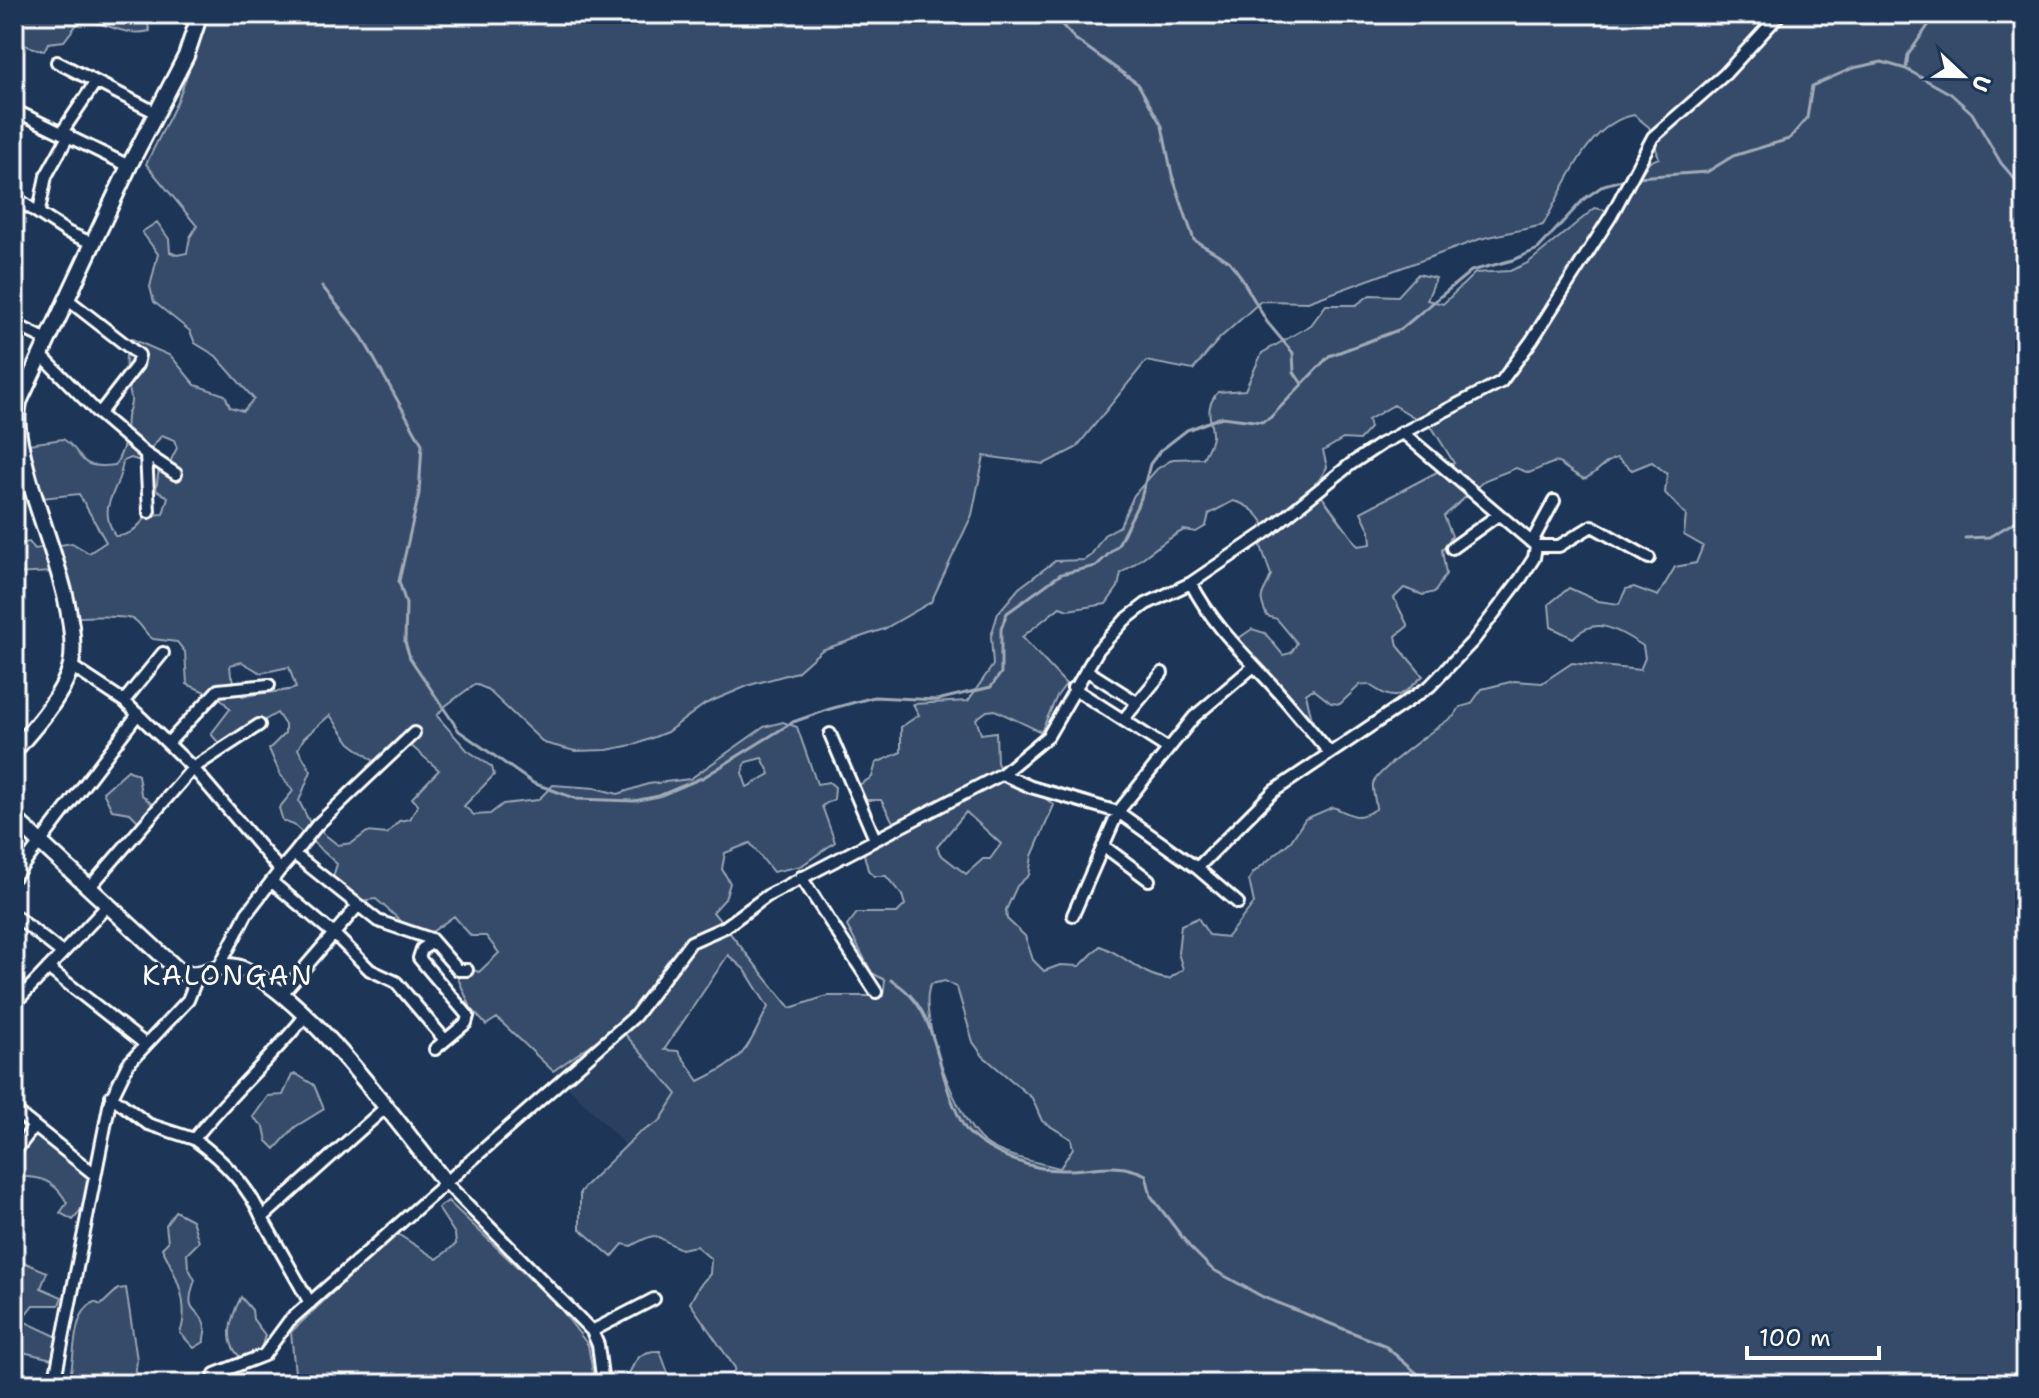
<svg xmlns="http://www.w3.org/2000/svg" width="2039" height="1398" font-family="'Shantell Sans',sans-serif">
<style>
.built{fill:#2a4161}
.green{fill:#364b69;stroke:#9aa5b4;stroke-width:2;fill-rule:evenodd}
.lines{fill:none;stroke-linecap:round;stroke-linejoin:round}
.stream{stroke:#a0aab8;stroke-width:3}
.minor-casing{stroke:#fff;stroke-width:16}
.major-casing{stroke:#fff;stroke-width:20}
.minor{stroke:#1d3557;stroke-width:10}
.major{stroke:#1d3557;stroke-width:14}
.labels{text-anchor:middle;dominant-baseline:central;stroke-width:6;stroke-linejoin:round;paint-order:stroke}
.quarter-label{font-size:28px;letter-spacing:2px;fill:#fff;stroke:#1d3557}
</style>
<rect width="100%" height="100%" fill="#1d3557"/>
<filter id="ink" filterUnits="userSpaceOnUse"><feTurbulence type="fractalNoise" baseFrequency=".0125" numOctaves="2"/><feDisplacementMap in="SourceGraphic" scale="16" xChannelSelector="R" yChannelSelector="G"/><feConvolveMatrix kernelMatrix="1 2 1 2 8 2 1 2 1" color-interpolation-filters="sRGB"/></filter>
<g filter="url(#ink)">
<path class="built" d="M618,1026L678,1094L660,1121L625,1145L553,1071Z"/>
<path class="green" d="M14,14H144L150,31C119,38 106,18 78,23L64,41L48,43L44,51L14,42Z
M209,14H2025V1384H729L735,1368L690,1303L699,1286L710,1274L711,1259L696,1246L681,1249C653,1237 662,1229 631,1246L623,1244L612,1257L580,1229V1192L585,1186L638,1134L660,1121L677,1094L618,1026L553,1071L497,1018L486,1025L471,1008L456,974L461,965L479,972L499,953L486,936H471L454,916L429,934L402,922L376,899L358,901L332,880L337,864L294,825L283,821L279,808L293,791L280,774L269,749L285,733V725L277,713L221,746L211,734L230,709L214,691L207,693L187,684L185,652L177,642L153,639C145,634 142,625 135,620C129,616 79,615 71,619L53,572L14,574V545L29,542L35,549L72,543L89,553L106,542L79,494L42,498L28,444L63,439C87,454 74,470 115,465C125,449 126,435 127,417C128,411 132,405 131,399C128,379 120,357 132,339L171,356L195,385L225,395L230,407L243,411L254,399L216,356L195,343L190,331L154,302L150,287L158,254L142,232L157,222L169,239L170,252L177,255L187,253L190,237L197,226L146,164L178,100ZM1634,115L1649,127L1659,158L1649,162L1616,212L1595,208L1528,263L1510,271L1475,273L1443,304L1427,300L1436,278L1418,274L1398,296L1370,295L1356,305H1326L1311,325L1262,353L1245,390L1218,392C1204,408 1211,416 1212,434C1213,442 1206,451 1203,458L1173,459L1157,469L1134,495L1120,526L1104,535L1091,555L1084,560L1055,561L1019,588L998,613L991,636L993,665L968,701L913,704L919,715L901,727V752L876,763L872,777L859,785L865,800H881L899,833L863,850L868,870L874,876H886L902,895L905,905L897,913H857L847,926L872,973L885,980L883,996H827L790,1008L713,912L725,899L730,883L722,869L725,853L750,843L773,872L801,866L835,842L822,806L834,799L835,787L829,782L817,784L797,727L783,722L764,727L690,779L648,784L618,794L595,788L553,785L538,800L503,804L490,814L474,815L464,806L494,775L492,767L467,750L437,716L444,707L475,684L487,689L544,743L575,751L607,750L637,744L667,732L705,704L750,685L797,672L822,650L884,629L931,602L972,515L984,456L1044,464L1076,448L1146,361L1193,370L1219,339L1261,301L1308,302L1480,239L1543,225C1565,187 1587,123 1634,115ZM1394,405L1433,429L1454,463L1361,512L1370,531L1371,544L1358,546L1315,487L1327,467L1323,451L1343,439L1359,440L1370,428L1368,420ZM162,435L174,440L177,448L170,462L159,468L156,490L168,497L163,514L149,515C137,525 134,536 115,536C96,502 119,496 123,461L131,458L141,461ZM1617,458L1632,470L1652,462L1667,474L1665,493L1686,515L1684,535L1703,546L1696,563L1675,567L1658,596L1634,587L1626,589L1619,604L1598,601L1569,588L1549,604L1551,627L1573,638C1596,614 1619,631 1643,646L1645,658L1640,670L1572,663L1542,683L1514,681L1482,689L1471,704L1460,707L1454,716C1440,725 1375,772 1373,784C1372,791 1376,801 1376,809C1355,822 1352,814 1333,807L1305,819L1291,841L1253,873L1249,880L1254,903L1227,937L1209,935L1198,918L1181,925L1178,953L1183,969L1169,979C1142,977 1126,955 1100,946L1080,966L1060,965L1044,971L1033,960L1025,936L1007,919L1006,910L1017,886L1029,875L1032,856L1054,805L1038,793L1008,783L997,763L996,732L981,734L976,719L987,711L995,710L1041,732L1057,696L1066,684L1022,637L1060,607L1068,610L1106,604L1118,587L1121,573C1143,559 1161,542 1184,530L1196,532L1206,526L1209,514L1233,501C1252,505 1261,517 1270,534L1261,546L1271,575C1264,596 1256,592 1267,616L1277,619L1297,643L1291,653L1283,655L1265,633L1252,629L1236,640L1239,657L1305,728L1313,724L1306,694L1313,689L1331,703L1340,704L1360,685L1368,684C1396,703 1398,699 1423,676L1398,646L1396,636L1408,626L1394,598L1404,588L1423,595L1435,592L1446,574L1442,550L1452,536L1444,516L1485,480L1516,468L1529,473C1569,456 1548,461 1584,479C1598,474 1603,461 1617,458ZM242,662L261,673L289,667L296,688C277,694 262,691 243,697L231,676L230,665ZM330,715L350,743L374,761L400,736L439,770L412,798L418,805L410,819L399,821L387,834L367,832L352,843L338,845L310,823L299,801L311,771L298,749L304,738ZM762,758L770,774L747,787L742,773L746,762ZM966,812L1001,844L990,859H983L966,874L940,854L937,847ZM728,955L745,970L768,1007C745,1053 746,1058 699,1081L678,1051L664,1050ZM945,981L957,988L973,1042L983,1056L1032,1098L1042,1121L1071,1139L1073,1148L1060,1168C1036,1162 1004,1157 984,1142C958,1123 915,1011 931,984Z
M128,770L138,775L141,794L156,808L141,824L130,813L112,810L103,792Z
M296,1074L314,1085L324,1109L295,1127L275,1149L267,1141L264,1127L253,1117L268,1096L283,1095L292,1075Z
M34,1134L83,1170L93,1165C92,1182 85,1208 73,1220L60,1213L67,1203C58,1185 43,1176 23,1177L14,1186V1155Z
M448,1201L559,1307L588,1345L595,1384H296L291,1332L396,1233L437,1259L456,1244L455,1234L438,1208Z
M175,1211L192,1220L199,1242L187,1254L188,1267L195,1280C181,1319 203,1304 205,1329C206,1333 203,1337 204,1342L194,1348L180,1333C191,1304 175,1273 162,1248L168,1242L166,1225Z
M14,1258L47,1272L41,1288L62,1297L59,1305H33L21,1320L60,1338L52,1359L14,1350Z
M126,1288L137,1360L134,1384H68C77,1361 69,1315 94,1302L101,1305L118,1289Z
M241,1297L252,1310L253,1319L265,1335L260,1352L244,1360C221,1344 231,1317 241,1297Z
M660,1351L672,1384H622C635,1368 633,1350 660,1351Z"/>
<g class="lines">
<path class="stream" d="M1052,14L1075,39L1138,84L1162,126L1172,175L1194,240L1229,261L1239,274L1267,322L1293,353L1294,372L1302,384
M1906,69L1908,55L1936,14
M1637,177L1707,172L1733,156L1789,139L1807,118L1812,86L1853,68L1882,62L1906,69L1951,94L1972,113L2001,163L2025,191
M322,286L362,337L422,444L419,494L399,581L406,604L405,642L410,658L459,731L533,783L577,799L634,801L659,796L704,777L793,722L830,709L874,697L937,700L991,687L1001,673V629L1007,613L1061,574L1096,566L1118,545L1141,498L1150,464L1160,451L1187,430L1222,417L1262,422L1270,418L1329,356L1401,329L1471,271L1513,260L1538,249L1584,199L1604,185L1629,178
M1965,538L1989,537L2025,516
M891,980C938,1007 934,1062 955,1108C959,1117 963,1128 970,1134C991,1154 1033,1170 1061,1170C1092,1171 1116,1160 1146,1175L1151,1196L1189,1246L1212,1269L1263,1297L1384,1345L1420,1376L1456,1384"/>
<g class="minor-casing">
<path id="minor" d="M57,62L157,113
M14,110L129,166
M62,132L95,83
M14,197L67,232L94,244
M39,211L46,176L69,135
M67,299L139,355L137,365L99,414
M14,324L47,340
M41,355L99,414L146,454L149,512
M146,454L176,474
M1533,540L1554,501
M1536,546H1559L1592,526L1649,558
M1452,548L1498,515
M1191,583C1212,624 1242,652 1273,686C1293,708 1311,731 1330,753
M71,666L124,701L193,768L89,888
M1086,670L1135,701
M1073,688L1167,748
M124,701L163,653
M1123,720L1162,673
M830,734L875,839
M168,743L218,690L269,685
M1002,774L1031,787L1118,812L1197,868L1274,791L1430,686L1473,641L1521,578L1534,558L1536,546L1402,432
M1105,847L1149,880
M294,854L317,825L414,733
M1197,868L1238,903
M280,870L294,854L378,921L431,939L458,970H467
M14,877L138,714
M801,877L876,992
M272,882L335,935L370,970L396,982L445,1040
M14,915L62,953
M1073,915L1118,812L1194,717L1254,666
M433,942L422,949L419,958L468,1016L466,1023L435,1049
M220,965L247,913L280,870L193,768L259,725
M48,968L145,1044
M281,995L357,907
M14,1000L19,999L108,905
M111,1096L148,1124L194,1139C229,1095 271,1059 306,1015
M14,1110L94,1174
M194,1139C223,1160 248,1185 262,1218L385,1108
M14,1153L33,1128
M445,1182L592,1331L598,1345L603,1384
M262,1218L310,1303
M592,1331L654,1299
M54,1384L110,1101L128,1064L188,1000L198,975
M213,1384L215,1374L264,1355L289,1321L635,1016L691,942L725,927L767,896L1002,774L1048,736L1098,650L1125,620L1146,604L1191,583L1269,530L1351,464L1381,444L1501,382L1532,340L1611,216L1653,137L1725,74L1780,14"/>
</g>
<g class="major-casing">
<path id="major" d="M14,751C34,728 64,695 71,665C81,615 41,525 28,475C22,452 14,426 19,402L129,166L186,56L200,14
M14,818L179,971C202,983 219,958 243,969C310,999 397,1122 445,1182"/>
</g>
<use href="#minor" class="minor"/>
<use href="#major" class="major"/>
</g>
</g>
<g class="labels">
<g class="quarter-label">
<text x="228" y="975">KALONGAN</text>
</g>
</g>
<rect width="2039" height="1398" fill="none" stroke="#1d3557" stroke-width="48"/>
<rect x="24" y="24" width="1991" height="1350" fill="none" stroke="#fff" stroke-width="3" filter="url(#ink)"/>
<g transform="translate(1963 76) rotate(112)" stroke="#1d3557" stroke-width="6" paint-order="stroke">
<path d="M0-6L14 30L0 20L-14 30Z" fill="#ffffff"/>
<text y="-12" font-size="22" font-weight="bold" text-anchor="middle" fill="#ffffff">U</text>
</g>
<path d="M1747 1346v12h132v-12" fill="none" stroke="#ffffff" stroke-width="4"/>
<text x="1759" y="1346" font-size="24" fill="#ffffff" stroke="#1d3557" stroke-width="6" paint-order="stroke">100 m</text>
</svg>
